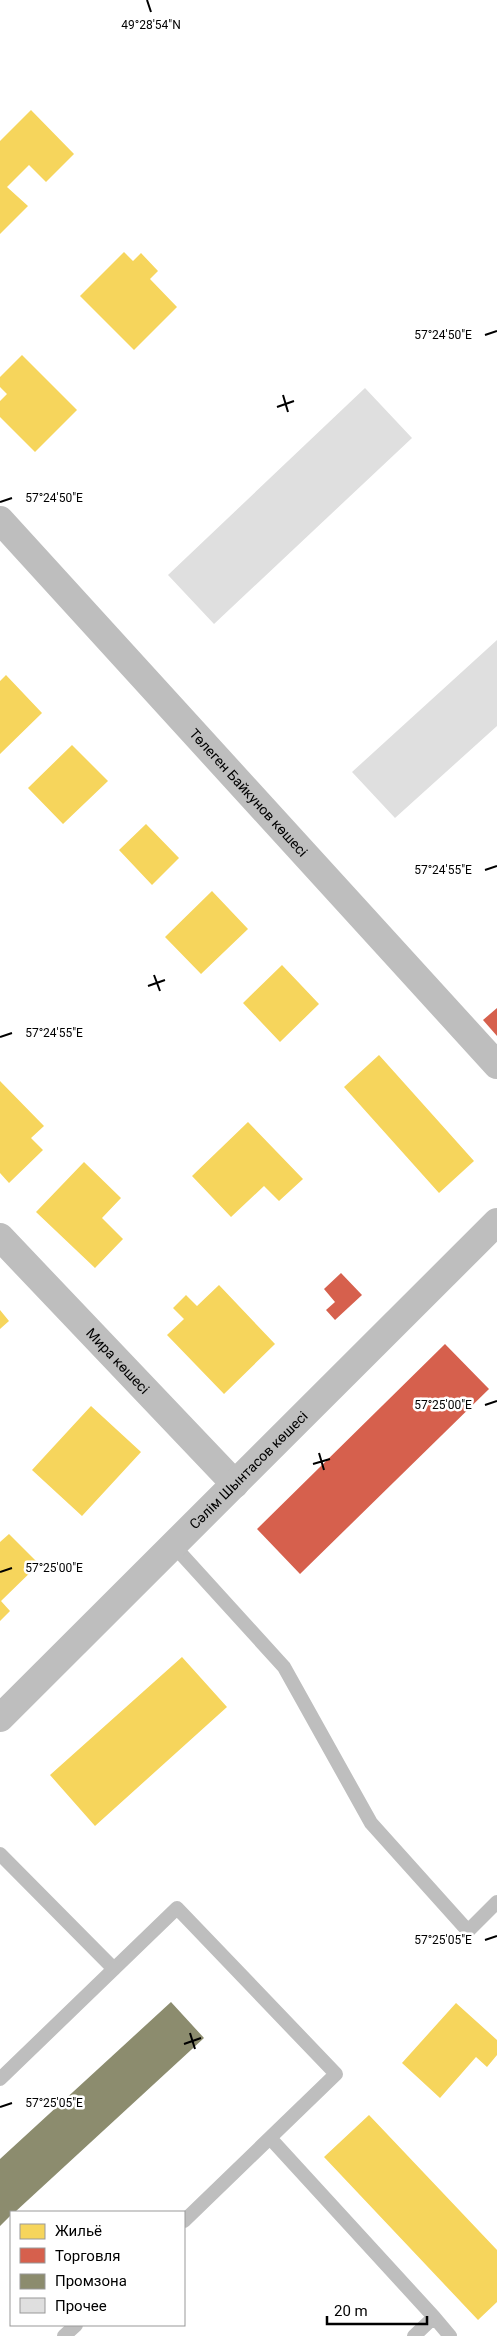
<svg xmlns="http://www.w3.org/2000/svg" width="497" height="2336" font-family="Roboto,sans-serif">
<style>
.homes{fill:#f6d55c}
.shops{fill:#d6604d}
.industry{fill:#8c8c6e}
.building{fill:#dfdfdf}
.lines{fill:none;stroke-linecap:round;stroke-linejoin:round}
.lane{stroke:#bebebe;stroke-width:14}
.street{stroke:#bebebe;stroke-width:28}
.ticks{fill:none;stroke:#000;stroke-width:2}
.labels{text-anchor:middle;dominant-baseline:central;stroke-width:5;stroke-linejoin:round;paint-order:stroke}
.street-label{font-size:14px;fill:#000;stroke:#fff}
.ticks-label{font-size:12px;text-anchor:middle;fill:#000;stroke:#fff;stroke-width:5;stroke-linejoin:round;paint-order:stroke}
</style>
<rect width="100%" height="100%" fill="#fff"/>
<path class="homes" d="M31,110L74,154L46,182L29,165L7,187L28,206L0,234V141Z
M124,252L133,261L141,253L158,271L150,279L177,307L134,350L80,296Z
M22,355L77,410L35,452L0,417V401L7,394L0,387V377Z
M6,675L42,713L0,754V681Z
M72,745L108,781L63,824L28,788Z
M146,824L179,858L152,885L119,850Z
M212,891L248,929L201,974L165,937Z
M282,965L319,1004L280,1042L243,1003Z
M379,1055L474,1161L439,1193L344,1087Z
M0,1081L44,1126L31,1138L43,1150L9,1183L0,1173Z
M248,1122L303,1179L279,1201L264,1186L231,1217L192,1176Z
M84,1162L121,1198L102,1218L123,1239L95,1268L36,1212Z
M219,1285L275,1344L224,1394L167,1335L184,1319L173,1308L186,1295L197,1306Z
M0,1310L9,1321L0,1329Z
M91,1406L141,1452L82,1516L32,1470Z
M9,1534L39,1564L1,1601L10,1611L0,1621V1542Z
M182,1657L227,1707L95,1826L50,1775Z
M456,2003L497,2040V2055L487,2067L476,2057L440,2098L402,2063Z
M369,2115L497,2250V2302L478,2320L324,2157Z"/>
<path class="shops" d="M497,1008V1036L483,1020Z
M341,1273L362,1295L335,1320L326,1310L335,1302L324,1289Z
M445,1344L489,1389L300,1574L257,1529Z"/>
<path class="industry" d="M171,2002L204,2038L15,2212H11V2215L0,2226V2159Z"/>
<path class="building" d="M365,388L412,438L214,624L168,575Z
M497,640V726L395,818L352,772Z"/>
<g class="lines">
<path class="lane" d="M174,1546L284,1667L371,1823L468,1931L497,1902
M0,1854L114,1969
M0,2079L177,1908L336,2074L184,2221
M270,2138L434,2317L414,2336
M434,2317L450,2336
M64,2336L76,2325"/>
<g class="street">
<path id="s1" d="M0,520L497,1065"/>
<path id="s2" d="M0,1237L235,1484"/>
<path id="s3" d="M0,1718L497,1222"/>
</g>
</g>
<path class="ticks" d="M147,0L151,12M485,335L497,331M283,395L288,412M277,407L294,401M0,502L12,498M485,870L497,866M154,975L160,991M148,986L165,980M0,1037L12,1033M485,1405L497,1401M319,1453L324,1470M313,1464L330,1459M0,1572L12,1568M485,1940L497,1936M190,2033L195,2049M184,2044L201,2038M0,2107L12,2103"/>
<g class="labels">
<g class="street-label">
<text stroke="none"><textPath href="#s1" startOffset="369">Төлеген Байкунов көшесі</textPath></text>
<text stroke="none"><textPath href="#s2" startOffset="171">Мира көшесі</textPath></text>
<text stroke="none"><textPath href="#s3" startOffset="351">Сәлім Шынтасов көшесі</textPath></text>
</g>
</g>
<g class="ticks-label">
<text x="151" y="29">49°28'54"N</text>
<text x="443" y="339">57°24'50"E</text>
<text x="54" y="502">57°24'50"E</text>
<text x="443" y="874">57°24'55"E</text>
<text x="54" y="1037">57°24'55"E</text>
<text x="443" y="1409">57°25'00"E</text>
<text x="54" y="1572">57°25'00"E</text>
<text x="443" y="1944">57°25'05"E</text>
<text x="54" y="2107">57°25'05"E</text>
</g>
<rect x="10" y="2211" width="175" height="115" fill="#ffffff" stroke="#999999"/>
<rect x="20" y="2224" width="25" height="15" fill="#f6d55c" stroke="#999999"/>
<text x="55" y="2236" font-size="15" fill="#000000">Жильё</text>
<rect x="20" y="2248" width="25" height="15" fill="#d6604d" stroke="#999999"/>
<text x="55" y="2261" font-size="15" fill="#000000">Торговля</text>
<rect x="20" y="2274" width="25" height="15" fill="#8c8c6e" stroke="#999999"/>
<text x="55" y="2286" font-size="15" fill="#000000">Промзона</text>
<rect x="20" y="2298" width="25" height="15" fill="#dfdfdf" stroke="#999999"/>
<text x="55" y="2311" font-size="15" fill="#000000">Прочее</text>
<path d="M327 2316v8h100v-8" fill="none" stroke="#000000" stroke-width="2.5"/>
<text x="334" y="2316" font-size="15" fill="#000000" stroke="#ffffff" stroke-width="4" paint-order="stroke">20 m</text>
</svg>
